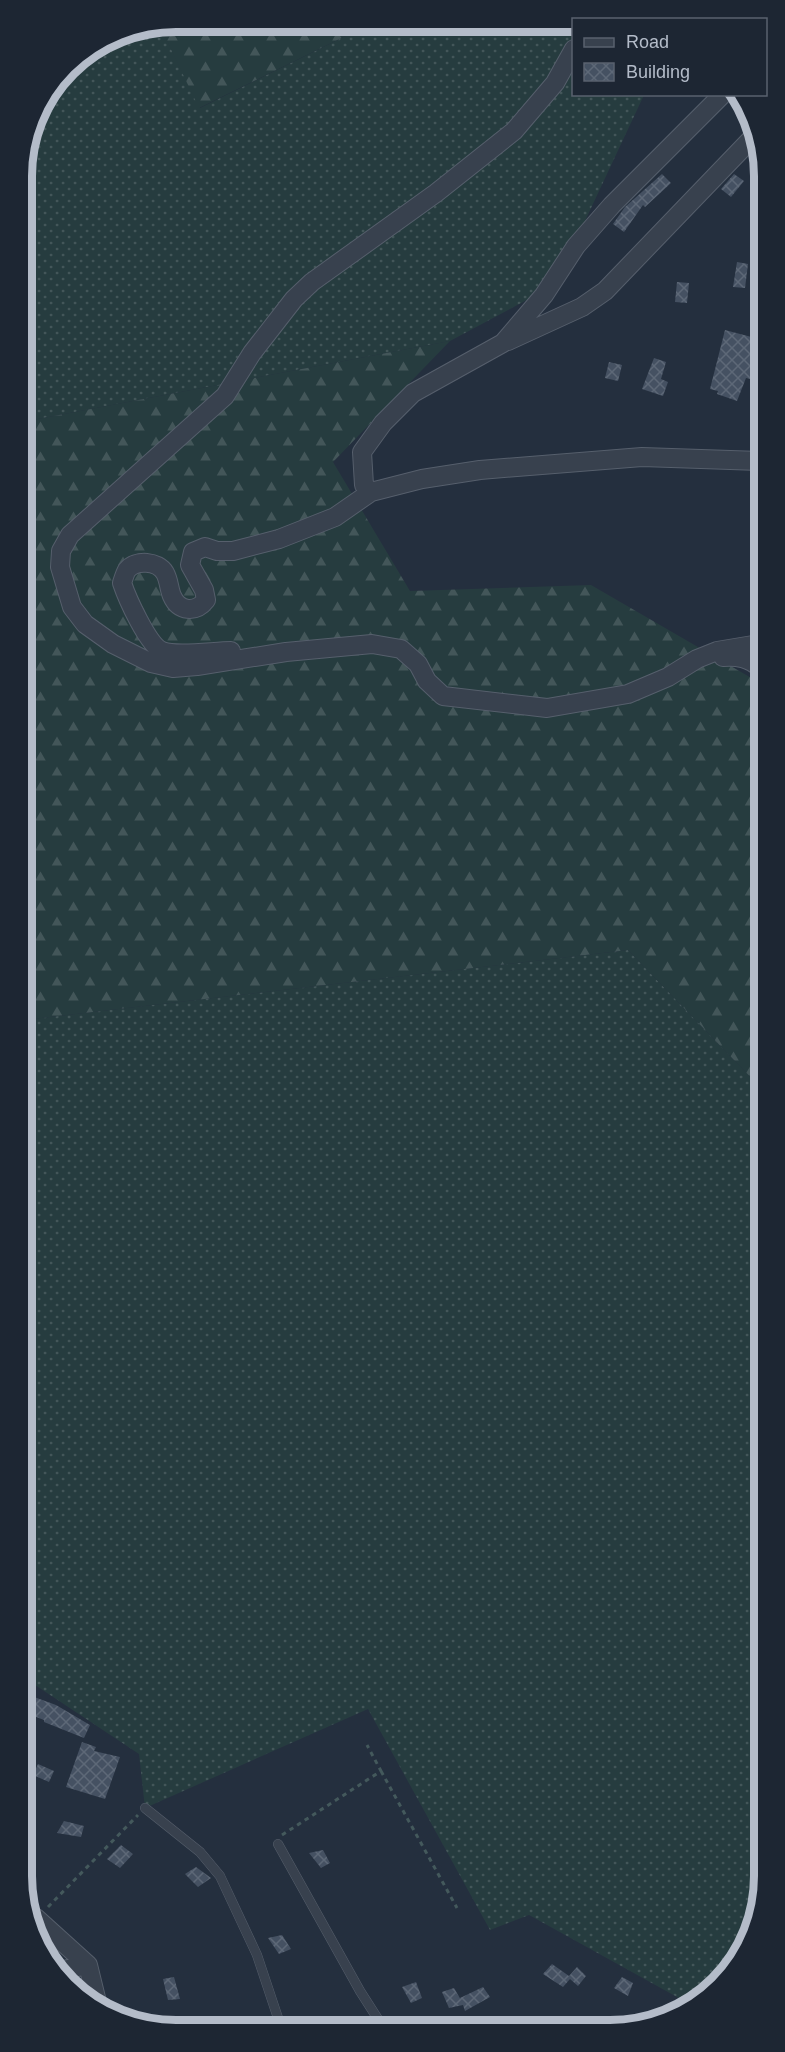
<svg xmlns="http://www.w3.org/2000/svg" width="785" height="2052" font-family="Helvetica,sans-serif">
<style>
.grass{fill:url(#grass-dots)}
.forest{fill:url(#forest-firs)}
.building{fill:url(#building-cross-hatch)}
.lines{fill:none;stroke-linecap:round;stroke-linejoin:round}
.lane-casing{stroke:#565f6c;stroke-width:10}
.street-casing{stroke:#565f6c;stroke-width:20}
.path{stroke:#44595c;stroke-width:3;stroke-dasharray:4.5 4.5;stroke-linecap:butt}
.lane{stroke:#38414e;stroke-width:9}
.street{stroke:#38414e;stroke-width:18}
.rim{fill:none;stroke:#b4bcc9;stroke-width:8}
</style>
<defs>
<pattern id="grass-dots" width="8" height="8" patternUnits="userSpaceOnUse" patternTransform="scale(1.5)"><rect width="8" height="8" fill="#263c3f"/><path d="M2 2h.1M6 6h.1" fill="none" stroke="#435659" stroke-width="1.8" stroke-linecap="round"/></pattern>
<pattern id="forest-firs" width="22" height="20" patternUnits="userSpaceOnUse" patternTransform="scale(1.5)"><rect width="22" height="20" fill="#263c3f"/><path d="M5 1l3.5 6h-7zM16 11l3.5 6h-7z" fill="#435659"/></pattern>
<pattern id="building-cross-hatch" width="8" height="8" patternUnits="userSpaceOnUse" patternTransform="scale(1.5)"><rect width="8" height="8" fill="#455162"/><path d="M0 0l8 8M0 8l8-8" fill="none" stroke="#5d6877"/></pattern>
</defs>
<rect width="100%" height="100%" fill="#242f3e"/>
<path class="grass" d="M374,22L573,24L574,94L644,95L555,285L450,341L22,422L21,165L37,107L74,60L117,33L159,24L200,108Z
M628,950L761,1088L764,1886L732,1971L713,1989L711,1988L686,2002L529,1915L490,1930L368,1709L145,1808L139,1754L26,1679L24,1020Z"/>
<path class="forest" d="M176,21L374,22L199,108L159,24Z
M450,341L333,462L410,591L591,585L760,683L761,1088L628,950L24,1020L22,422Z"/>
<path class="building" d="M662,174L671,183L645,207L643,205L624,232L613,224L625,207Z
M734,174L744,181L731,197L721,189Z
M737,262L748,264L745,288L733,287Z
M677,282L689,283L687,303L675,302Z
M725,330L759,339V381L746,378L737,401L717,394L718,391L710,389Z
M654,358L666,362L661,379L668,382L663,396L642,389Z
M609,362L622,365L618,381L605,378Z
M26,1694L56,1705L90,1725L84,1738L44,1722V1720L26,1713Z
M82,1742L96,1747L94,1751L120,1757L105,1799L66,1787Z
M38,1764L54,1771L49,1782L33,1775Z
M64,1821L84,1826L81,1837L57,1833Z
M121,1845L133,1854L120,1868L107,1859Z
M323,1850L330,1863L321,1868L309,1853Z
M196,1867L211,1878L198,1887L185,1874Z
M282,1935L291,1949L279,1954L268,1938Z
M552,1964L569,1976L577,1967L586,1976L578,1986L570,1979L563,1987L543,1974Z
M174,1977L180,1999L168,2000L163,1979Z
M622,1977L633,1983L628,1996L614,1988Z
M416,1982L422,1998L411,2003L402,1987Z
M483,1987L490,1997L465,2011L463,2005L449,2008L442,1992L454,1988L461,2000L460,1998Z"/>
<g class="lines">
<g class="lane-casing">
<path id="lane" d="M145,1808L200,1852L220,1876L257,1955L281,2027
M278,1844L360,1991L383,2027"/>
</g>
<g class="street-casing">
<path id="street" d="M574,49L555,83L514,131L436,193L312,282L294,299L252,353L225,396L70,535L61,551L60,567L72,607L85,624L113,644L151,663L173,668L197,666L286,652L372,644L401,649L418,664L427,681L443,696L547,708L628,694L668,677L697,659L717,651L753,645L760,647
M508,341L582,307L605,291L757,133
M371,492L364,485L362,452L383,423L413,393L503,343L544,295L576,246L612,205L723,94
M231,651C214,651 176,657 162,651C148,645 127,598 122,583C123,580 125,573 127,570C136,559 158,561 165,573C169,580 169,589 172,596C179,612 196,613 206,600L204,590L190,565L193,552L205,547L217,551H233L279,539L335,517L371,492L422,479L480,470L642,457L760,461
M723,657C738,656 749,658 760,668
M26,1913L36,1918L88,1965L97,2002
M58,1971L88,1965"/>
</g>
<path class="path" d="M381,1771L457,1908
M282,1835L381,1771L367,1745
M48,1907L138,1815"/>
<use href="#lane" class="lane"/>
<use href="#street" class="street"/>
</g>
<path d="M0 0H785V2052H0ZM176 32H610A144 144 0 0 1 754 176V1876A144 144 0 0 1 610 2020H176A144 144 0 0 1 32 1876V176A144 144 0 0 1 176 32Z" fill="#1d2633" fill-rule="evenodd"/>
<path class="rim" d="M176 32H610A144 144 0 0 1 754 176V1876A144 144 0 0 1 610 2020H176A144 144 0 0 1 32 1876V176A144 144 0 0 1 176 32Z"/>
<rect x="572" y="18" width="195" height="78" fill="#1d2633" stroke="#59626f" stroke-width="1.5"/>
<rect x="584" y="38" width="30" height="9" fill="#38414e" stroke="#59626f" stroke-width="1.5"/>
<text x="626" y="48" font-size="18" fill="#b4bcc9">Road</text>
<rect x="584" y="63" width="30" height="18" fill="url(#building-cross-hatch)" stroke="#59626f" stroke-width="1.5"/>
<text x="626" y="78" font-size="18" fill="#b4bcc9">Building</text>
</svg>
